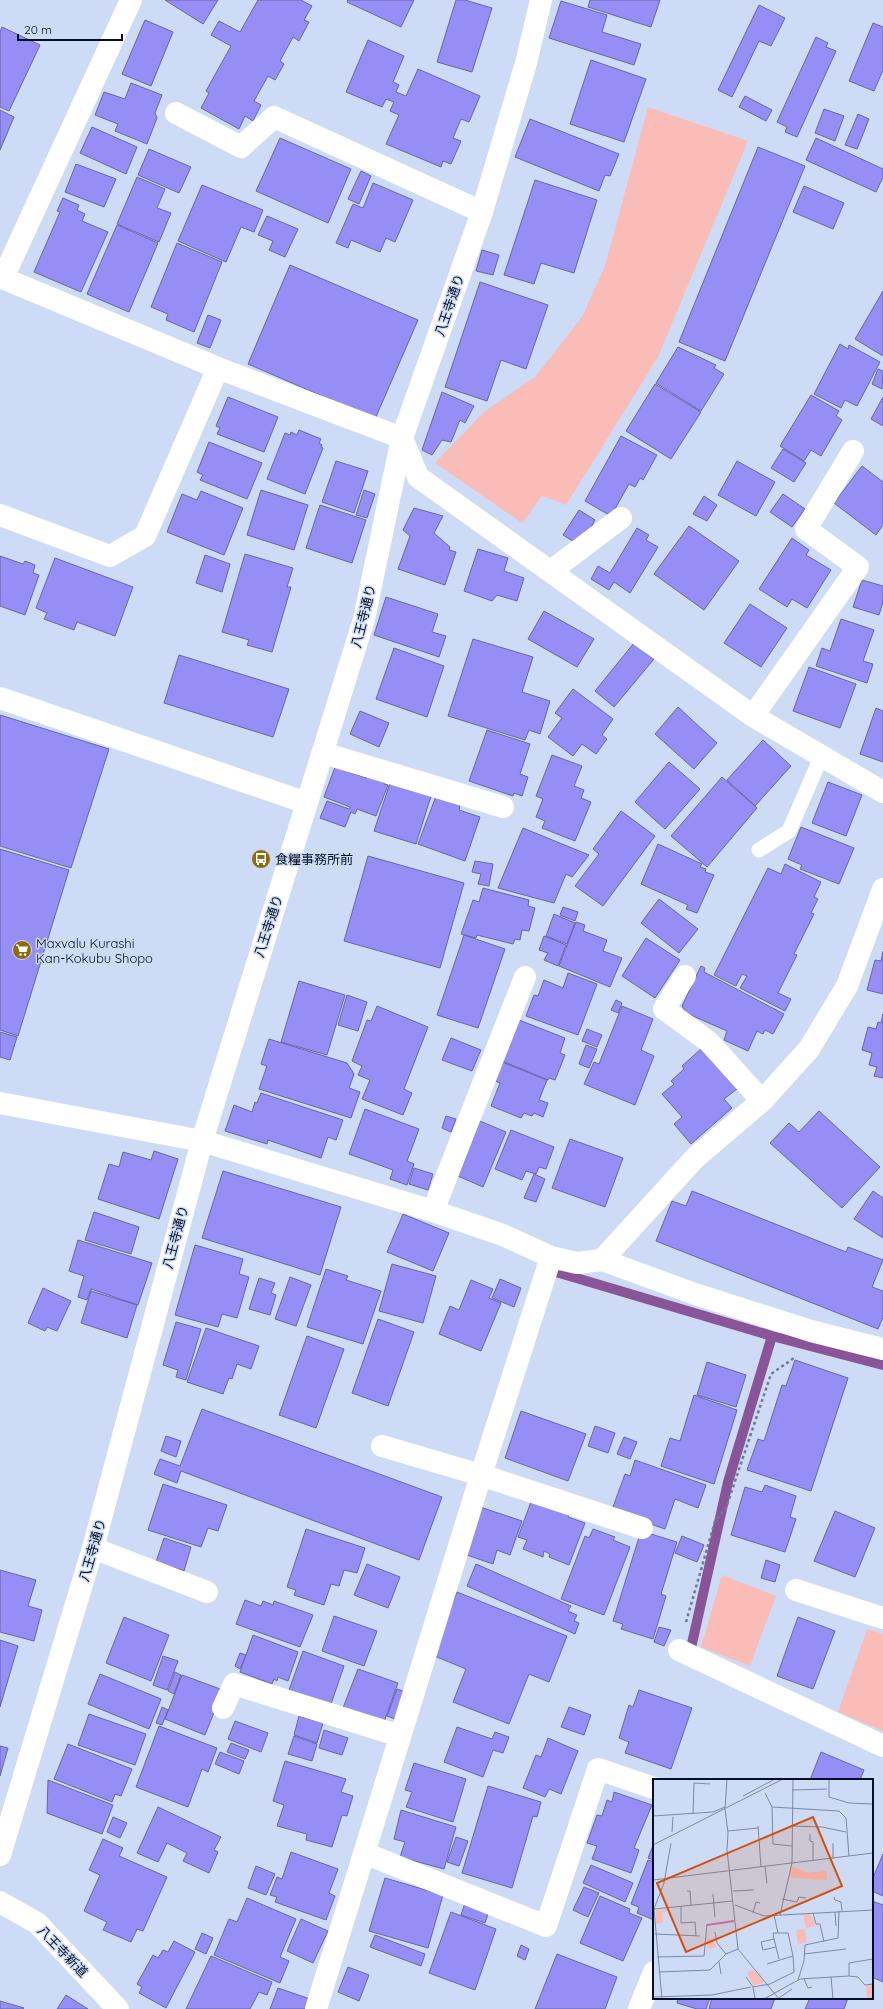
<svg xmlns="http://www.w3.org/2000/svg" width="883" height="2009" font-family="Quicksand,'Noto Sans JP',sans-serif">
<style>
.green{fill:#f9bcb7}
.lines{fill:none;stroke-linecap:round;stroke-linejoin:round}
.stream{stroke:#895498;stroke-width:10}
.building{fill:#958ef7;stroke:#6865a7}
.path{stroke:#6e7a93;stroke-width:2.5;stroke-dasharray:3 3;stroke-linecap:butt}
.lane{stroke:#fff;stroke-width:15}
.street{stroke:#fff;stroke-width:22}
.secondary{stroke:#fff;stroke-width:22}
.labels{text-anchor:middle;dominant-baseline:central;stroke-width:3;stroke-linejoin:round;paint-order:stroke}
.street-label{font-size:13px;fill:#050e26;stroke:#cddbf6}
.poi-label{font-size:13px;fill:#050e26;stroke:#cddbf6;text-anchor:start}
.inset-river{fill:none;stroke:#c272c9;stroke-width:2}
.inset-road{fill:none;stroke:#7d89a3;stroke-width:1}
.view{fill:#d1520f;fill-opacity:0.15;stroke:#d1520f;stroke-width:2}
.inset-edge{fill:none;stroke:#050e26;stroke-width:2}
</style>
<rect width="100%" height="100%" fill="#cddbf6"/>
<path class="green" d="M648,107L748,141L658,357L566,505L542,496L522,523L435,463L484,412L536,376L582,317L605,266Z
M722,1575L776,1596L750,1666L701,1647Z
M867,1629L883,1634V1731L838,1712Z"/>
<g class="lines">
<path class="stream" d="M545,1276L556,1272L772,1336L883,1365
M689,1657L728,1482L772,1336"/>
</g>
<path class="building" d="M165,0H218L203,24Z
M258,0H301L312,6L304,20L309,22L299,41L293,37L280,61L284,64L275,80L268,76L254,101L261,105L253,121L245,116L239,129L201,108L209,93L206,91L231,46L211,35L219,21L240,32Z
M348,0H414L401,27L347,2Z
M456,0H465L492,8L472,72L437,62Z
M590,0H660L651,27L588,7Z
M561,1L607,15L602,32L641,44L634,65L549,38Z
M759,5L785,18L771,46L759,41L732,97L718,90Z
M145,20L173,32L151,86L122,74Z
M873,23L883,27V70L874,91L849,81Z
M2,27L40,45L9,111L0,107V32Z
M816,37L828,43L826,47L836,51L797,137L785,132L787,127L777,122Z
M368,40L404,56L393,82L399,85L396,92L406,96L418,69L480,96L469,122L461,119L453,138L461,141L451,164L443,161L441,167L386,144L399,115L390,111L394,102L386,99L382,107L346,92Z
M591,60L646,79L624,142L570,124Z
M131,83L162,95L155,113L157,118L147,144L115,131L118,124L95,115L104,92L125,99Z
M745,96L772,110L766,121L739,107Z
M824,109L844,116L835,141L815,133Z
M0,110L14,117L0,150Z
M858,114L869,119L857,149L845,145Z
M530,119L619,154L610,176L605,175L599,191L515,157Z
M92,127L137,147L126,174L80,153Z
M280,138L351,169L328,223L256,191Z
M816,138L883,169V177L876,192L806,160Z
M758,147L805,166L725,361L679,342Z
M149,149L191,167L179,193L138,175Z
M76,164L116,179L104,207L65,192Z
M361,171L371,176L359,204L348,199Z
M137,177L165,189L157,208L171,213L159,242L117,224Z
M535,180L597,200L574,273L541,263L534,284L504,275Z
M373,183L413,200L395,242L386,238L380,252L351,240L348,248L336,243L353,204L363,208Z
M202,185L263,210L254,232L241,227L226,262L178,241Z
M804,186L844,203L833,229L793,212Z
M63,198L79,205L77,210L85,214L82,221L108,232L81,292L34,272L60,212L57,211Z
M267,216L298,229L285,257L269,250L273,241L258,235Z
M117,225L158,243L129,312L87,294Z
M177,243L222,262L194,332L166,320L168,314L151,307Z
M482,250L499,255L493,275L476,271Z
M290,265L418,320L375,419L248,364Z
M480,282L548,305L526,369L501,360L487,401L445,387Z
M883,291V356L855,339Z
M208,315L221,320L210,348L197,343Z
M840,344L848,349L849,345L880,362L857,406L845,400L841,408L814,394Z
M678,347L716,365L714,368L724,374L701,411L656,383Z
M878,369L883,371L882,389L872,384Z
M655,384L701,412L671,459L626,431Z
M442,392L474,406L465,423L460,420L451,442L442,440L432,455L422,450Z
M811,395L839,411L836,416L842,420L821,456L811,450L804,461L780,446Z
M228,397L278,417L264,452L217,434L220,428L216,426Z
M883,397V426L871,419Z
M299,430L321,439L319,443L322,445L321,447L323,448L305,494L267,479L285,433L290,435L291,432L297,435Z
M621,436L657,455L643,480L640,478L635,487L629,484L611,516L585,501Z
M209,442L262,463L247,499L200,480L203,475L197,472Z
M783,449L806,463L794,482L771,468Z
M336,461L368,471L354,513L322,502Z
M737,461L775,482L756,516L718,495Z
M862,466L883,482V525L876,535L834,503Z
M261,490L308,505L294,550L247,535Z
M364,490L375,494L367,518L356,515Z
M201,491L243,508L224,555L167,532L182,494L197,500Z
M783,494L805,509L792,527L770,512Z
M704,496L717,505L707,521L693,514Z
M320,505L366,520L352,563L306,548Z
M414,508L443,516L434,533L450,547L449,550L456,552L445,585L398,569L410,536L403,530Z
M579,510L595,520L581,546L563,535Z
M689,526L739,561L704,610L654,574Z
M637,528L649,535L646,540L658,547L630,593L614,582L609,590L591,579L598,566L610,573Z
M792,538L809,550L806,555L831,570L807,608L792,599L787,607L759,589Z
M478,549L508,558L504,571L524,578L517,601L497,595L492,601L464,591Z
M245,554L293,568L287,587H291L272,652L247,645L249,640L222,632Z
M205,555L230,564L222,592L196,583Z
M0,556L23,564L25,561L35,565L33,573L39,575L25,615L0,606Z
M55,558L133,587L115,636L77,622L74,630L44,619L47,613L36,608Z
M862,580L883,586V602L879,615L853,607Z
M386,597L438,614L432,632L446,636L439,657L374,635Z
M750,604L787,628L761,667L724,643Z
M544,611L594,639L577,667L528,639Z
M841,619L874,630L863,661L873,664L867,683L816,666L822,648L830,651Z
M473,639L533,657L522,692L550,701L540,734L529,730L525,740L448,716Z
M634,643L654,659L614,707L595,691Z
M394,648L444,666L427,717L376,699Z
M179,655L289,689L273,737L164,703Z
M809,667L856,684L840,728L793,711Z
M573,689L613,719L602,735L607,739L596,754L582,744L573,756L548,737L562,718L555,713Z
M678,707L717,743L694,769L655,734Z
M876,708L883,711V762L860,754Z
M360,711L389,723L379,747L350,734Z
M0,715L109,749L71,868L0,846Z
M487,730L530,744L520,774L528,777L522,796L514,793L513,796L469,781Z
M763,740L791,766L755,806L727,780Z
M552,755L582,766L574,786L584,790L581,798L591,802L575,841L542,828L545,821L536,817L543,799L536,796Z
M669,762L700,789L665,829L635,802Z
M335,767L366,778L369,771L386,777L384,784L388,785L376,816L357,809L355,814L351,812L345,827L320,818L327,801L349,809L350,807L324,797Z
M722,777L757,808L707,867L671,836Z
M391,780L432,793L416,844L374,831Z
M828,782L862,795L846,836L812,823Z
M436,796L460,805L459,810L480,817L465,861L418,844Z
M621,811L655,836L603,906L575,886L599,854L593,849Z
M801,827L854,848L839,884L800,869L802,865L788,859Z
M523,828L589,855L572,877L566,874L554,903L498,888Z
M658,844L702,864L700,867L706,869L705,872L714,875L697,913L686,909L688,905L641,884Z
M0,849L69,870L18,1036L0,1030Z
M368,856L464,883L440,968L344,941Z
M475,861L493,864L489,886L478,884L481,874L472,872Z
M785,864L821,882L814,897L818,899L811,913L814,914L794,954L797,955L778,993L791,999L785,1011L740,988L747,976L742,974L736,986L714,975L768,868L781,874Z
M483,888L529,900L528,906L535,908L529,931L522,930L520,940L515,939L513,944L477,935L476,938L461,934L473,900L479,902Z
M659,899L698,929L679,953L641,923Z
M563,907L578,912L575,921L560,915Z
M554,914L575,923L567,944L546,936Z
M576,922L585,925L583,931L607,940L603,951L622,958L610,987L559,966Z
M464,935L505,949L478,1028L437,1015Z
M544,936L566,945L558,966L544,960L548,953L539,950Z
M646,938L680,960L655,998L622,976Z
M883,951V994L867,990L875,960L881,961Z
M701,966L705,968L704,972L784,1014L773,1034L765,1030L763,1034L757,1031L748,1051L724,1040L727,1031L686,1013L682,1006Z
M568,973L597,984L578,1035L526,1016L534,995L538,996L544,980L563,988Z
M299,981L345,995L327,1055L281,1042Z
M347,995L367,1002L358,1031L338,1025Z
M616,1000L622,1003L618,1013L611,1010Z
M377,1006L428,1027L404,1089L412,1093L403,1115L362,1099L370,1080L358,1075L362,1066L352,1061L367,1020L371,1021Z
M622,1006L653,1019L641,1050L654,1056L635,1105L584,1084L594,1062L599,1064Z
M883,1014V1078L874,1076L877,1067L869,1065L872,1053L862,1050L868,1027L876,1029L878,1022L881,1023Z
M519,1020L565,1038L560,1053L565,1055L555,1080L549,1078L548,1080L502,1061Z
M587,1029L602,1035L597,1047L582,1041Z
M0,1032L17,1037L10,1060L0,1057Z
M451,1038L481,1050L472,1071L442,1060Z
M269,1039L347,1063L354,1074L349,1088L360,1092L351,1118L259,1089L267,1066L261,1064Z
M586,1045L597,1049L589,1068L579,1064Z
M702,1048L737,1089L724,1099L732,1108L691,1144L674,1124L682,1117L662,1094L674,1084L671,1081L684,1069L682,1066Z
M502,1062L547,1080L539,1100L548,1103L543,1117L534,1113L532,1116L524,1113L521,1118L491,1106L500,1083L495,1081Z
M261,1093L343,1120L336,1140L328,1137L321,1158L268,1140L267,1144L225,1131L234,1105L252,1112L255,1102L257,1103Z
M365,1109L419,1129L407,1161L414,1164L407,1185L390,1179L393,1170L349,1154Z
M819,1111L880,1167L842,1208L770,1143L789,1123L799,1132Z
M446,1116L456,1119L451,1132L442,1128Z
M480,1121L506,1132L483,1187L458,1176Z
M511,1130L554,1147L546,1169L539,1167L536,1174L526,1171L522,1180L495,1169Z
M570,1139L623,1158L605,1207L552,1188Z
M154,1151L178,1159L159,1219L98,1199L109,1164L119,1167L123,1152L151,1160Z
M414,1168L433,1174L428,1190L409,1184Z
M223,1171L341,1207L320,1275L202,1238Z
M534,1174L545,1179L536,1202L524,1198Z
M692,1191L846,1252L848,1247L883,1260L872,1287L883,1291V1317L878,1329L656,1241L672,1201L686,1206Z
M873,1191L883,1198V1238L854,1219Z
M94,1212L139,1227L131,1254L85,1240Z
M403,1214L449,1233L433,1271L387,1252Z
M78,1240L152,1263L138,1305L91,1289L87,1300L78,1297L84,1276L69,1271Z
M195,1245L243,1259L239,1274L249,1277L237,1318L222,1314L218,1327L175,1315Z
M392,1264L436,1276L423,1323L379,1311Z
M326,1269L348,1276L346,1280L381,1291L363,1344L307,1327Z
M290,1277L311,1285L296,1326L275,1319Z
M259,1278L275,1283L271,1293L276,1295L270,1315L249,1309Z
M500,1279L521,1288L514,1307L492,1298Z
M471,1280L493,1289L489,1298L501,1303L481,1351L439,1334L450,1306L459,1310Z
M43,1288L71,1301L57,1331L47,1327L45,1331L28,1323Z
M91,1291L137,1305L127,1338L81,1323Z
M378,1319L414,1332L388,1406L352,1393Z
M176,1322L201,1329L186,1380L176,1377L178,1370L163,1365Z
M206,1328L259,1346L251,1369L237,1364L232,1379L229,1378L223,1394L187,1382Z
M307,1336L344,1349L316,1428L279,1415Z
M795,1360L848,1378L811,1491L747,1470L758,1439L764,1441L782,1385L786,1386Z
M707,1362L746,1375L736,1407L697,1395Z
M694,1395L737,1410L714,1484L661,1466L670,1438L680,1441Z
M202,1409L442,1497L419,1560L181,1471L177,1483L154,1474L160,1459L180,1466Z
M521,1411L586,1434L568,1481L505,1458Z
M595,1426L615,1433L608,1453L588,1446Z
M166,1436L181,1441L176,1457L161,1451Z
M624,1437L637,1442L630,1459L617,1454Z
M635,1460L706,1485L698,1508L675,1499L665,1529L625,1515L613,1507L625,1474L630,1476Z
M163,1484L227,1505L218,1531L208,1528L201,1547L148,1530Z
M765,1485L796,1496L790,1517L796,1519L785,1552L731,1535L745,1487L762,1492Z
M531,1502L570,1511L568,1517L585,1523L569,1565L549,1557L550,1554L544,1551L543,1557L523,1549L527,1540L518,1537Z
M480,1507L522,1521L510,1555L497,1550L493,1564L464,1554Z
M835,1511L875,1528L855,1577L814,1561Z
M306,1529L365,1548L357,1573L344,1570L339,1586L331,1584L324,1605L294,1595L296,1590L287,1587Z
M593,1529L615,1537L613,1540L630,1547L604,1615L561,1599L585,1536L589,1538Z
M641,1531L677,1542L661,1594L666,1596L653,1639L621,1629L623,1624L613,1621Z
M682,1536L704,1545L697,1562L675,1553Z
M164,1538L191,1547L184,1571L156,1562Z
M766,1560L780,1565L775,1582L761,1578Z
M367,1564L400,1577L388,1608L354,1595Z
M476,1564L571,1606L568,1611L577,1615L574,1621L579,1623L575,1634L467,1586Z
M0,1570L36,1580L28,1606L42,1610L34,1641L0,1632Z
M457,1592L567,1636L549,1682L529,1674L509,1724L453,1702L466,1669L432,1655Z
M245,1600L261,1606L263,1601L273,1605L274,1601L313,1615L300,1647L236,1624Z
M334,1616L377,1631L364,1666L322,1651Z
M124,1617L169,1635L151,1681L106,1663Z
M798,1617L835,1631L813,1689L777,1676Z
M659,1627L671,1630L664,1646L654,1642Z
M253,1635L298,1652L288,1681L278,1677L277,1681L274,1679L272,1684L240,1672Z
M0,1640L18,1646L0,1707Z
M303,1651L344,1666L331,1704L289,1690Z
M240,1653L246,1655L240,1669L235,1666Z
M163,1656L178,1661L167,1690L153,1685Z
M358,1669L398,1683L384,1722L343,1708Z
M175,1672L181,1675L174,1694L168,1691Z
M100,1674L161,1699L149,1729L88,1704Z
M182,1675L223,1690L205,1735L165,1719Z
M397,1689L405,1692L395,1719L387,1716Z
M639,1690L692,1708L671,1769L625,1753L629,1742L619,1738L629,1705L633,1707Z
M162,1707L168,1710L162,1725L156,1723Z
M569,1707L591,1715L584,1735L561,1727Z
M89,1714L146,1734L135,1765L78,1745Z
M299,1716L323,1723L317,1743L294,1735Z
M235,1721L268,1733L261,1752L228,1739Z
M159,1726L217,1748L208,1772L202,1769L188,1807L136,1787Z
M457,1727L492,1739L495,1732L509,1737L503,1753L493,1750L483,1777L444,1762Z
M324,1730L348,1738L342,1755L319,1748Z
M294,1736L317,1744L312,1761L288,1754Z
M548,1738L578,1751L561,1794L549,1789L545,1797L523,1788L536,1755L541,1757Z
M231,1743L249,1750L245,1759L227,1752Z
M68,1744L132,1769L121,1796L115,1794L112,1802L54,1779Z
M0,1746L8,1748L0,1776Z
M220,1752L244,1761L239,1774L215,1764Z
M821,1752L864,1770L860,1780H810Z
M285,1761L346,1779L341,1792L353,1796L347,1816L342,1815L332,1847L306,1840L307,1834L277,1826L284,1805L273,1801Z
M414,1763L466,1779L453,1822L406,1807L412,1792L405,1790Z
M48,1780L113,1805L102,1834L47,1813Z
M488,1786L541,1802L537,1817L533,1816L512,1888L462,1873Z
M614,1792L652,1805L634,1848L639,1850L631,1873L592,1859L597,1846L587,1843L597,1815L602,1816L607,1800L612,1802Z
M158,1807L221,1837L214,1850L218,1852L209,1873L183,1861L187,1853L167,1843L158,1862L137,1853Z
M401,1810L456,1827L444,1869L400,1857L405,1842L394,1839Z
M113,1817L127,1823L120,1838L107,1832Z
M456,1837L468,1841L459,1866L447,1862Z
M103,1839L123,1848L119,1856L167,1877L143,1931L137,1929L131,1942L103,1930L107,1922L84,1911L100,1875L89,1870Z
M654,1843V1860L648,1858Z
M291,1852L338,1869L329,1893L335,1896L326,1920L275,1902L277,1897L270,1895L277,1877L282,1879Z
M883,1854V1896L872,1891V1880Z
M648,1860L654,1862V1920L637,1913L639,1907L631,1904Z
M591,1865L633,1883L625,1902L583,1883Z
M256,1866L275,1874L266,1895L248,1888Z
M385,1878L443,1895L428,1948L369,1931Z
M584,1887L599,1893L588,1917L573,1910Z
M600,1896L630,1909L629,1913L642,1918L623,1961L580,1943Z
M247,1898L296,1919L280,1957L289,1961L280,1983L214,1955L229,1919L237,1922Z
M872,1901L883,1905V1982L872,1977Z
M465,1903L489,1911L485,1923L461,1915Z
M451,1912L496,1929L475,1990L429,1973Z
M301,1919L328,1931L313,1963L287,1951Z
M202,1933L213,1938L206,1954L195,1949Z
M375,1935L425,1954L421,1966L370,1947Z
M174,1941L195,1952L166,2008L139,1993L142,1987L137,1984L153,1955L158,1958L163,1950L168,1952Z
M521,1945L529,1949L525,1960L517,1956Z
M557,1954L617,1977L605,2009H535Z
M211,1956L272,1982L267,1995L259,1992L250,2009H186Z
M348,1967L369,1975L359,2001L338,1992Z
M278,1988L313,2000L310,2009H270Z
M66,1995L88,2009H57Z
M678,1998H710L706,2009H697L677,2003Z
M712,1998H775L771,2009H709Z
M810,1998H848L844,2009H805Z
M0,2001L24,2008L23,2009H0Z"/>
<g class="lines">
<path class="path" d="M686,1622L715,1521L726,1508L771,1374L794,1358"/>
<path class="lane" d="M759,850L789,831L822,755"/>
<path class="street" d="M176,113L241,147L274,117L482,212
M0,277L218,368L402,438L418,477L753,716L883,792
M3,278L131,0
M0,515L110,556L145,536L218,368
M551,571L621,518
M0,698L307,803
M753,716L858,567L806,529L853,451
M323,753L503,807
M685,976L664,1009L709,1042L762,1101
M0,1103L202,1141L433,1211L503,1235L551,1257L577,1263L602,1260L695,1294L811,1331L883,1349
M433,1211L525,977
M602,1260L695,1158L762,1101L809,1049L847,986L883,889
M382,1446L481,1475L642,1528
M93,1548L207,1592
M796,1590L883,1618
M679,1650L883,1746
M223,1708L234,1684L400,1736
M364,1853L546,1926L598,1769L654,1788
M316,2009L481,1475L551,1257
M639,2009L654,1972"/>
<path class="secondary" d="M0,1855L93,1548L202,1141L364,619L402,438L482,212L526,63L541,0
M0,1902L37,1923L118,2009"/>
</g>
<defs>
<g id="bus-disc" transform="scale(1)"><circle r="9.5" fill="#8e6b0e" stroke="#cddbf6"/><path d="M-5-6H5V4H4V6H2V4H-2V6H-4V4H-5ZM-3.5-4V0h7V-4ZM-3.5 1.2v1.5H-2V1.2ZM2 1.2v1.5H3.5V1.2Z" fill="#fff"/></g>
<g id="supermarket-disc" transform="scale(1)"><circle r="9.5" fill="#8e6b0e" stroke="#cddbf6"/><path d="M-6-5.5h2.5l.6 2H6L4.5 2H-2.5L-4.4-4H-6ZM-1.5 3.2a1.3 1.3 0 1 0 .1 0ZM3 3.2a1.3 1.3 0 1 0 .1 0Z" fill="#fff"/></g>
</defs>
<g fill-rule="evenodd">
<use href="#bus-disc" x="261" y="859"/>
<use href="#supermarket-disc" x="22" y="950"/>
</g>
<g class="labels">
<g class="street-label">
<text transform="translate(449 305) rotate(-71)">八王寺通り</text>
<text transform="translate(363 616) rotate(-76)">八王寺通り</text>
<text transform="translate(268 926) rotate(-72)">八王寺通り</text>
<text transform="translate(175 1237) rotate(-75)">八王寺通り</text>
<text transform="translate(92 1550) rotate(-74)">八王寺通り</text>
<text transform="translate(63 1951) rotate(46)">八王寺新道</text>
</g>
<g class="poi-label">
<text x="275" y="859">食糧事務所前</text>
<text x="36" y="943">Maxvalu Kurashi<tspan x="36" dy="15">Kan-Kokubu Shopo</tspan></text>
</g>
</g>
<g transform="translate(653 1779)">
<rect width="220" height="220" fill="#cddbf6"/>
<path d="M138,87L155,94L173,92L174,101L139,99L137,96ZM15,130V132L9,133L10,144L3,145V131ZM150,135H156L160,139L162,147L153,149ZM152,150L154,163L145,165L143,151ZM62,159L63,168L54,171V160ZM101,191L111,203L100,207L94,193ZM220,206V220H214L213,207Z" fill="#f9bcb7"/>
<path class="inset-river" d="M54,146L81,142"/>
<path class="inset-road" d="M74,0L72,30L75,54L74,71L85,170L126,220M176,0V18L196,24L220,25M139,11L174,10M112,14L119,28L120,65L139,67M90,17L122,0M119,28L186,32L193,39L196,77M40,35L41,4L57,5M0,37L60,33L72,28M105,47L108,88M139,47L169,48L193,53M75,52L105,49M19,53L20,38M157,55V62L160,63V82M0,66L130,0M180,80V64M112,88L114,104M0,101L220,74M34,112H37L38,126M80,112L101,111M60,115L62,138M181,118L182,121L188,123L189,132M129,120L144,123L146,118L153,119M82,126L111,137L220,131M28,128V144L42,143L43,157M1,130L80,122M182,133L183,147M100,134L103,123L107,124M160,134L163,145H167L171,163M127,136L139,84L140,0M62,153L64,164L73,175M2,155L47,157M121,160L126,180M123,168L110,171L108,163L121,160L120,154H125M151,175L193,170M4,178L51,177L54,145M66,183L68,195M114,185L140,177L135,154H125L121,136M6,193L57,191L73,175L85,170M196,197V184L220,180M93,198L100,208L102,219L98,220M178,198L180,220M151,200L155,209L159,208M145,201L151,182L152,166L185,159L186,132M100,208L117,205L141,193L140,177M0,218L59,216L98,208M126,219L139,210M9,220L1,130L11,104L18,64M111,220L147,200L196,197L205,198L212,206L220,205"/>
<path class="view" d="M160,38L189,107L33,173L4,104Z"/>
<rect width="220" height="220" class="inset-edge"/>
</g>
<path d="M18 34v6h104v-6" fill="none" stroke="#050e26" stroke-width="2"/>
<text x="24" y="34" font-size="12" fill="#050e26" stroke="#cddbf6" stroke-width="3" paint-order="stroke">20 m</text>
</svg>
